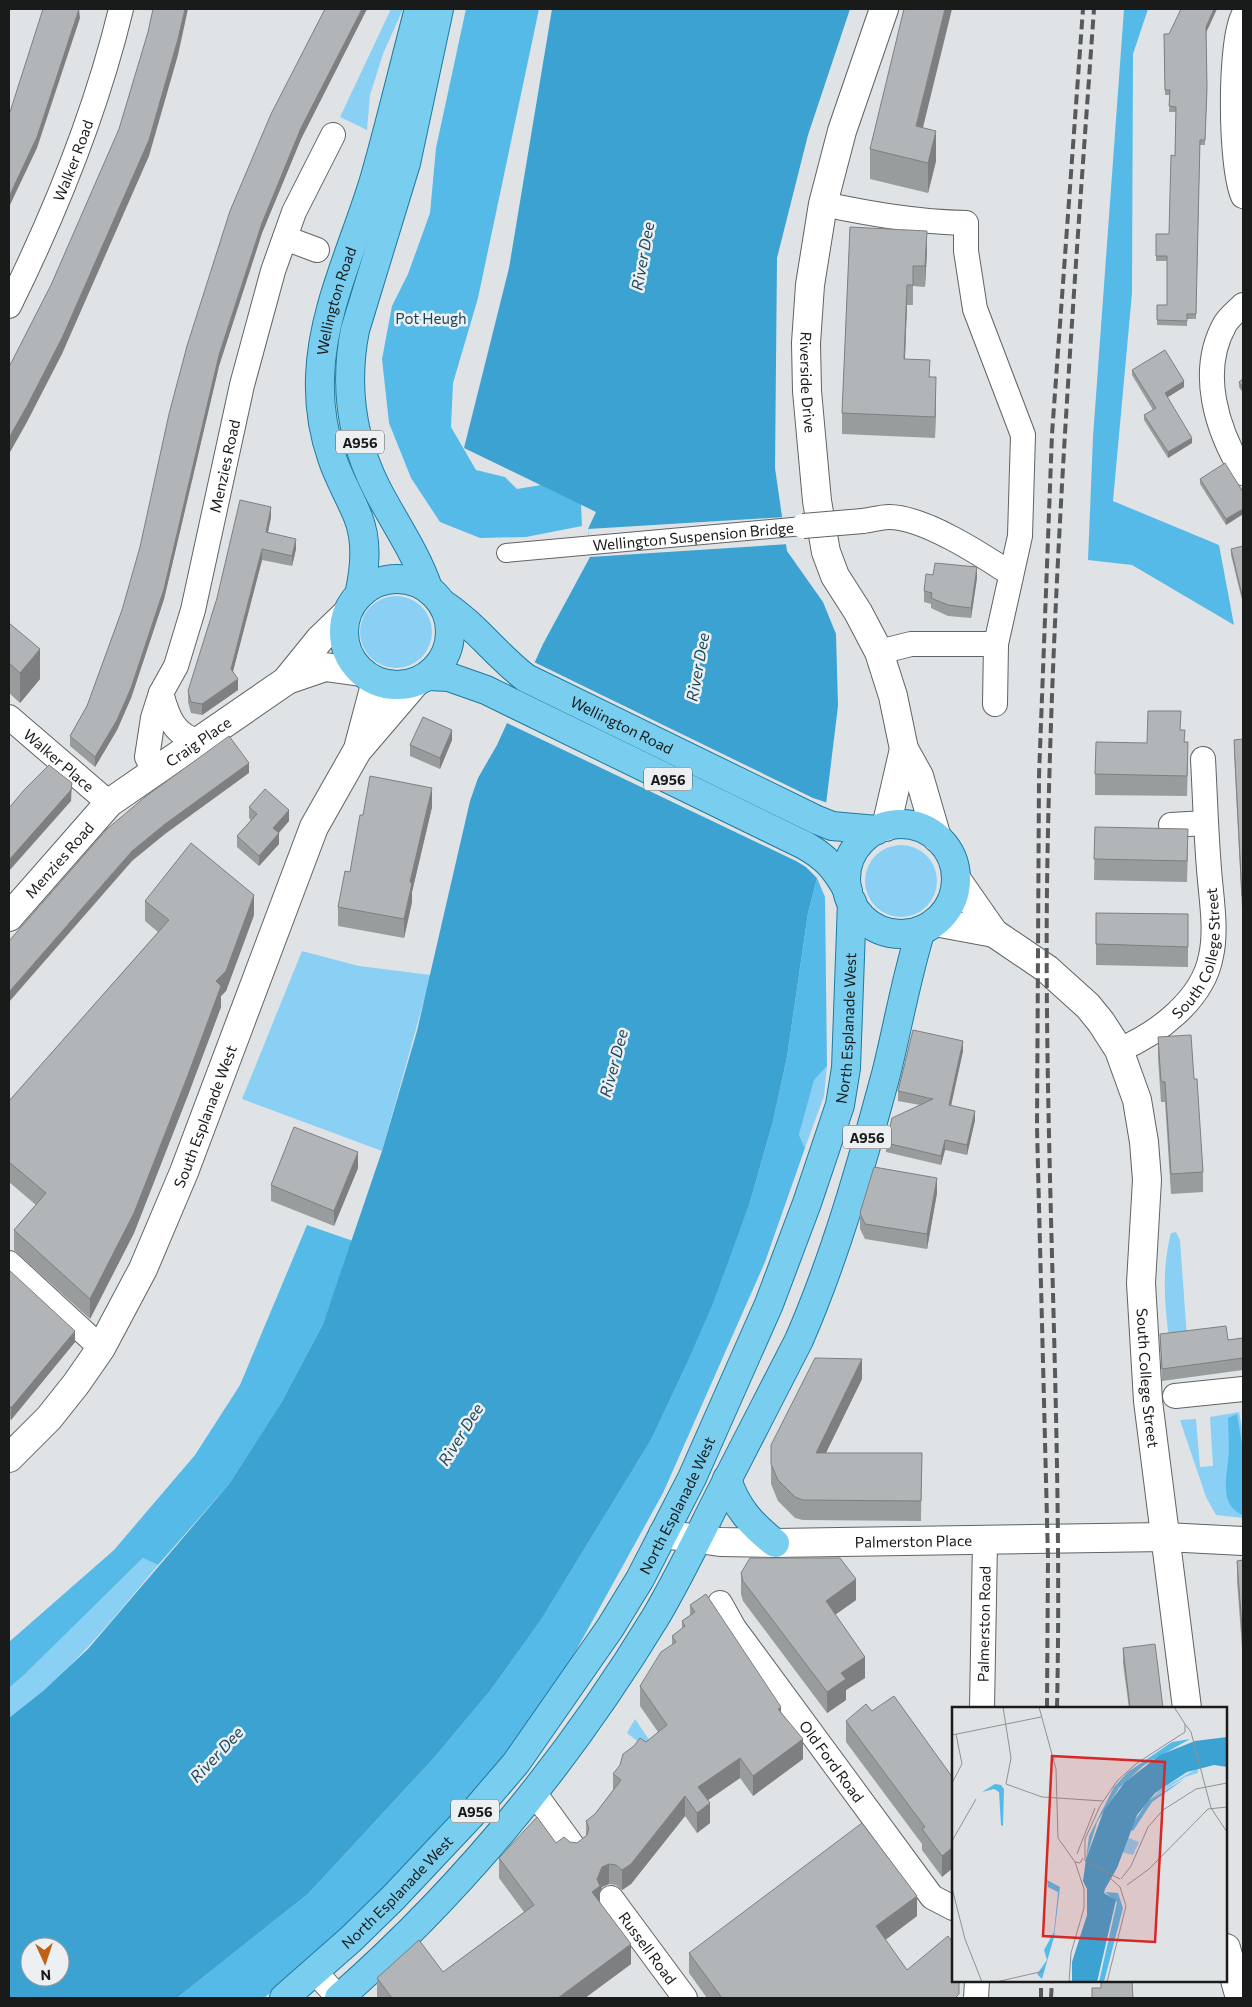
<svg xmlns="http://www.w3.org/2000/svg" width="1252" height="2007" font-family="Commissioner,sans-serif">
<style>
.green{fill:#8ad0f4}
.forest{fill:#56bae9}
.water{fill:#3ca2d1;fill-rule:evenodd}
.pier{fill:#e0e3e5}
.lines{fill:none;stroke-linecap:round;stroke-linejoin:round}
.pedestrian-casing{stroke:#606364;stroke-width:20}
.minor-casing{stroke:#606364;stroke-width:26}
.tertiary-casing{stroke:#606364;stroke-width:30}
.secondary-casing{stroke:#606364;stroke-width:30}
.primary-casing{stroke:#1e7a9f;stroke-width:30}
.pedestrian{stroke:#fff;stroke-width:18}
.minor{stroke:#fff;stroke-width:24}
.tertiary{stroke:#fff;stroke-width:28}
.secondary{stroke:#fff;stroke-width:28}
.primary{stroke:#79cef0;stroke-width:28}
.rail{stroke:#57595a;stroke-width:4;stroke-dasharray:10 5;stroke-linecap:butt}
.minor-bridge-casing{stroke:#606364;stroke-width:26;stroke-linecap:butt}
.minor-bridge{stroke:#fff;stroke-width:24}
.wall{fill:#999c9d}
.shaded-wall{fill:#7d7f80}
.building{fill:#b2b5b7;stroke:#7d7f80}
.labels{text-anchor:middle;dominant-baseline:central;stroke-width:5;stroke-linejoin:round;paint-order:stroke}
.shield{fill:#edf0f2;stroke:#595a5b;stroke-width:1}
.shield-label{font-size:14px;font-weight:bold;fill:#191a1a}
.street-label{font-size:15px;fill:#191a1a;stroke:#edf0f2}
.park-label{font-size:15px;fill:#1a4559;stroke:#edf0f2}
.water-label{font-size:16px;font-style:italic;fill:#1f495d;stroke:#edf0f2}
.inset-road{fill:none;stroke:#909394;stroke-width:1}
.view{fill:#d62828;fill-opacity:0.15;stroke:#d62828;stroke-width:2.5}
.inset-edge{fill:none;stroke:#191a1a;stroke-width:2.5}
</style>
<rect width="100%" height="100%" fill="#e0e3e5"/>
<path class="green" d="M391,9H403L383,54L370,95L367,130L340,117Z
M360 632a36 36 0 1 1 72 0a36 36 0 1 1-72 0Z
M865 881a36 36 0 1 1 72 0a36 36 0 1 1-72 0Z
M302,951L359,966L431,975L382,1151L242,1099Z
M827,1066L824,1096L805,1148L799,1135L814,1079Z
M1176,1232L1180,1240L1187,1338H1169C1164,1304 1162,1267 1171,1233Z
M1239,1412L1243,1434V1518L1216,1515L1206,1497L1180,1420L1196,1419L1200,1467L1213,1466L1210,1417Z
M143,1558L158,1565C112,1620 68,1676 9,1718V1688L24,1675Z
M635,1719L654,1747L650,1751L627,1733Z"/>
<path class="forest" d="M466,9H539L478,298L453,383L451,427L476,470L505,477L517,489L541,485L581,504L582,526L526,537L480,538L440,522L411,478L389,423L382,359L392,306L408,274L430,213L436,148Z
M1124,9H1148L1133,54L1132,293L1113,501L1219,545L1234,625L1132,565L1088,560L1093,437Z
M817,878L825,897L827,1066L814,1080L799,1135L805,1148L765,1262L663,1493L552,1694L495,1768L405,1868L331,1942L264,1998H177L308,1894L433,1759L490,1691L541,1620L651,1440L683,1372L750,1202L773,1121L787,1057L808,913Z
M307,1225L353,1241L323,1324L281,1403L229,1484L158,1565L143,1558L24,1675L9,1688V1642L114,1550L195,1455L240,1385Z
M1237,1414L1243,1450V1515C1220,1506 1226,1479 1228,1461C1230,1447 1228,1432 1228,1418Z"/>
<path class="water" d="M552,9H850L808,135L777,258L775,468L787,551L823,602L836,634L838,706L817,878L808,913L787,1057L773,1121L750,1202L713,1303L683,1372L651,1440L541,1620L490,1691L433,1759L308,1894L177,1998H9V1718L43,1691L88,1649L229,1484L281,1403L323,1324L382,1151L417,1031L470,801L478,778L497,745L543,644L590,557L588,529L596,512L464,448L509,268ZM30,1947H60V1977H30Z"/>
<path class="pier" d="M786,517L789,544L590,557L588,529Z
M534,662L813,798L828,803L821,863L817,878L806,867L796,861L505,722Z"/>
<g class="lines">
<g class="pedestrian-casing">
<g id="pedestrian">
<path id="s1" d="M506,553L803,526"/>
</g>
</g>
<g class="minor-casing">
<g id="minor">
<path d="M1243,16C1229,45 1230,166 1243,196"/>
<path d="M823,204C871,214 917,222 966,223V251L975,309L1023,435L1020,536L996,644L995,704"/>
<path d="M285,238L317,250"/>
<path d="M1243,305C1237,311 1229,317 1225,324C1198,372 1217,430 1243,473"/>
<path id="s2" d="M9,306C56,211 96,112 121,9"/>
<path d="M863,521C871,520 881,517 889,517C924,517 982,555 1011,574"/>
<path d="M879,652L911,644H996"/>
<path d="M161,693C168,718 174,735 200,742"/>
<path id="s3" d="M9,717L109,803"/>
<path id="s4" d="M154,772L147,757L153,718L161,693L176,666L193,610L242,385L273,271L294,212L333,135"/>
<path d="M1171,825L1206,823"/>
<path id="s5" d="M1119,1050C1157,1034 1203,1000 1211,956C1217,929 1211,897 1209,869C1206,833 1205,796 1203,759"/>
<path d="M9,1263L101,1348"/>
<path d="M1175,1396L1243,1389"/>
<path id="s6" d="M720,1603L734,1628L932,1897L953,1908"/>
<path id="s7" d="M982,1708L985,1541"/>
<path d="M533,1791L575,1849"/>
<path id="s8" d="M611,1898L685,1998"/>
<path d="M315,1972L339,1998"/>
<path d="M976,1998L977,1981"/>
</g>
</g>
<g class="tertiary-casing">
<g id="tertiary">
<path id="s9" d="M884,9L842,131L823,204L810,285L806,343L807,391L817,501L826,552L835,576L858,612L879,652L893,696L904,749L919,776L937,838"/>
<path d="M287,680L325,667L361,672"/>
<path d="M359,745L376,681"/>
<path d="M886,827L904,749"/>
<path id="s10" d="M9,917L109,803L286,681L320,639L346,614"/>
<path id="s11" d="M9,1458L49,1418L76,1384L101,1348L143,1269L184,1172L314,827L357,751L416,682"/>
<path id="s12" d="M663,1534L720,1542L775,1543L1165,1537L1243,1541"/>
</g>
</g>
<g class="secondary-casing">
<g id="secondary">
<path id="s13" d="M957,880L994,933L1047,969L1088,1006L1101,1022L1119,1050L1137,1100L1144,1142L1147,1180L1141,1283L1148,1401L1187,1708"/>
<path d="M935,922L994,933"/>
<path d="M1226,1948L1240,1998"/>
</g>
</g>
<g class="primary-casing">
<g id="primary">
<circle cx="397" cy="632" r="53"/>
<path d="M428,588C416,553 394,522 377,489C351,438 344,386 355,330L406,163L439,9"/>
<path id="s14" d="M359,595C365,569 368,542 358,517C350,497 339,479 332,458C323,432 319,404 320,377C322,308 356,242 375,177C391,121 404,65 419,9"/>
<path id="s15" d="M443,604C475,625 496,655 526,678L817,820L832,826L877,830"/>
<path d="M428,676L449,677L486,690L804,845C826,857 836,869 848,891"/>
<circle cx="901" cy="879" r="55"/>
<path d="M727,1479C736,1508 752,1525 775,1543"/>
<path id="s16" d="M284,1998L351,1939L393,1898L474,1812L516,1763L610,1628L640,1579L692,1478L769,1304L807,1203L840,1105L846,1068L852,902"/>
<path d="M339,1998C463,1889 569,1759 655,1618C680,1576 701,1531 723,1488C748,1439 774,1389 799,1340C836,1255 862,1163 886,1074C898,1026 906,978 921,930"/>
</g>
</g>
<use href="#pedestrian" class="pedestrian"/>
<use href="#minor" class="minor"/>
<use href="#tertiary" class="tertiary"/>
<use href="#secondary" class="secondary"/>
<use href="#primary" class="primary"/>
<path class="rail" d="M1047,1708L1048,1558L1037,1128L1039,776L1052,434L1083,9
M1057,1708C1063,1435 1044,1161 1047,888C1051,594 1073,302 1094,9
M1041,1998V1981
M1051,1998L1052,1981"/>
<g class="minor-bridge-casing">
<path id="minor-bridge" d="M803,526L863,521"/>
</g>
<use href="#minor-bridge" class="minor-bridge"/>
</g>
<path class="wall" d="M325,9H367L301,139L262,233L219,366L164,599L131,698L117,730L95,767L70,746V736L87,706L122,610Z
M1206,32L1207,93L1205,145H1200L1196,319H1187V326L1157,325V305H1167V261H1156V234H1169L1175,156L1176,112H1169L1170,95H1165L1164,34Z
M923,128L936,161L928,193L870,179V149Z
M850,227L927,251L925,287L913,286V305H907L905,359L930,377L936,398L935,438L842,434V413Z
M1132,370L1184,387L1167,397L1192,443L1168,458L1144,420V415L1153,410L1132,375Z
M1243,379V393L1239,387V382Z
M1200,479L1243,492V514L1226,525L1200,484Z
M271,517L268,532L296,549L292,566L262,560L233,671L238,690L202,715L191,713L188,702V691Z
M1243,546V604L1231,555V549Z
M933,575L977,578L971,618L948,616L931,608V604L924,602V591Z
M9,623L40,679L20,703L9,693Z
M1181,730L1185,742L1188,763L1187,796L1095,795V774L1147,743Z
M1243,739V909H1242L1234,752V740Z
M452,740L440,769L410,756V745Z
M249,807L289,821L279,833V844L259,866L237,847V836L251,820L249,818Z
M432,807L412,892V902L404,938L338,926V907L350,872L363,815Z
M1095,827L1188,850L1187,882L1094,880Z
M145,901L254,915L226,991L221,996V1007L188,1095L134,1233L90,1319L14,1250V1230L36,1205L9,1182V1101L158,932L145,921Z
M1096,913L1188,935V967L1096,965Z
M1158,1037L1194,1079L1203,1172V1192L1171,1194L1165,1102H1161L1158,1058Z
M963,1051L951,1106L975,1120L967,1155L945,1150L941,1165L886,1152V1143L920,1105L898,1101V1091Z
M358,1168L334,1226L271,1201V1185Z
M937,1193L927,1249L865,1239L860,1229V1213Z
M9,1270L75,1342L11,1420L9,1417Z
M1160,1334L1228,1340L1243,1338V1370L1162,1381Z
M862,1379L826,1453H922L921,1521L803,1520L795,1518L778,1501L771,1484V1445Z
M1243,1560V1662L1237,1580V1561Z
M741,1573L856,1600L835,1615L865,1678L846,1690V1700L827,1713L743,1601L741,1594Z
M690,1605L781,1713L803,1759L753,1796L740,1778L708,1800L710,1823L697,1833L685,1816L631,1884L622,1890L616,1885L609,1884L602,1887L600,1893V1902L631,1964L585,1998H377V1978L443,1972L524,1912L499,1878V1858L556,1843L570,1842L577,1843L586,1836V1821L595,1814L613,1790V1774L646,1742L658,1732L640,1706V1686L672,1645V1636L682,1629V1621L690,1615Z
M1123,1648L1163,1708H1129L1123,1664Z
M872,1711L953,1778L942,1877L922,1850V1844L846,1742V1721Z
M917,1916L885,1940L907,1970L959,1998H707L689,1973V1953Z"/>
<path class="shaded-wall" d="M79,9L80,18L37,148L9,207V197Z
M185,9H188L178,55L149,156L62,354L27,422L9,454V438Z
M362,9H367L301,139L262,233L219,366L164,599L131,698L117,730L95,767V757L219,355L262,223L301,128Z
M945,9H952L916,156V126Z
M1214,9H1217L1206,33V27Z
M936,131V161L928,193V163Z
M927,231V251L925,287V266Z
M907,285V305L904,380V359Z
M936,377V398L935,438V417Z
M1184,381V387L1165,399V393Z
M1192,438V443L1168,458V452Z
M271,507V517L266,542V532Z
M1243,509V514L1226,525V519Z
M296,539V549L292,566V556Z
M262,549V560L231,679V669Z
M977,567V578L971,618V608Z
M40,649V679L20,703V673Z
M238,679V690L202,715V704Z
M452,730V740L440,769V758Z
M249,763V773L165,834L132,861L9,1002V992L132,851L165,824Z
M72,783L71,801L9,871V860Z
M432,788V807L412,892V902L404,938V919L410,882Z
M289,810V821L273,839V828Z
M279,833V844L259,866V856Z
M254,895V915L226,991L221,996V1007L188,1095L134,1233L90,1319V1299L216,981Z
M963,1041V1051L949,1114V1105Z
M975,1111V1120L967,1155V1145Z
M945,1140V1150L941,1165V1156Z
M358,1152V1168L334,1226V1211Z
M937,1178V1193L927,1249V1234Z
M75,1331V1342L11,1420V1408Z
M862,1359V1379L816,1473V1453Z
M856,1579V1600L826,1621V1601Z
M865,1657V1678L846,1690V1700L827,1713V1692L841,1673Z
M781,1707V1727L778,1709Z
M803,1739V1759L753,1796V1776Z
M740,1758V1778L698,1807V1787Z
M685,1796V1816L631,1884L622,1890V1870Z
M710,1803V1823L697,1833V1813Z
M953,1847V1868L942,1877V1856Z
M609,1864V1884L602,1887L600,1893V1906L592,1892L602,1867Z
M917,1896V1916L876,1947V1926Z
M631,1944V1964L585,1998H558Z"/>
<path class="building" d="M43,9H79L37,137L9,197V115Z
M153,9H185L178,39L149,140L62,338L27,406L9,438V367L51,285L119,129L148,32Z
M325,9H362L301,128L262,223L219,355L164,589L131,688L117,720L95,757L70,736L87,706L122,610L140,547L169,414L187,346L230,211L271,114Z
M904,9H945L916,126L936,131L928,163L870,149Z
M1181,9H1214L1206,27L1207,88L1205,140H1200L1196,314H1187V321L1157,320V305H1167V256H1156V234H1169L1171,155L1175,156L1176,107L1169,106L1170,90H1165L1164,34H1169Z
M850,227L927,231L925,266H913V285H907L904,359L930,360L929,377H936L935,417L842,413Z
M1165,350L1184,381L1165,393L1192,438L1168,452L1144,415L1156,408L1132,370Z
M1243,379V388L1239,382Z
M1225,463L1243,492V509L1226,519L1200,479Z
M240,500L271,507L266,532L296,539L292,556L262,549L231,669L238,679L202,704L191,702L188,691L217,598Z
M1243,546V599L1231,549Z
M935,563L977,567L971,608L948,605L931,598L932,593L924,591L926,574L933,575Z
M9,623L40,649L20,673L9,663Z
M1148,711H1181L1180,730H1185L1184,742H1188L1187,776L1095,774L1096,742L1147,743Z
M423,717L452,730L440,758L410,745Z
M229,736L249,763L165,824L132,851L9,992V941L107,829L145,797Z
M1243,739V896H1242L1234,740Z
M49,765L72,783L71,790L9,860V808L24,790Z
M370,776L432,788L410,882L412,883L404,919L338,907L345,871L350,872L360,815H363Z
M265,789L289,810L273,828L279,833L259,856L237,836L257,814L249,807Z
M1095,827L1188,829L1187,861L1094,859Z
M191,843L254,895L226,971L216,981L221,986L188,1075L134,1213L90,1299L14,1230L46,1193L9,1162V1101L169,920L145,901Z
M1096,913L1188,914V947L1096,944Z
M913,1030L963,1041L949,1105L975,1111L967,1145L945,1140L941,1156L886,1143L892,1118L933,1099L898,1091Z
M1191,1035L1194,1079H1197L1203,1172L1171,1174L1165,1082L1161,1081L1158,1037Z
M294,1127L358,1152L334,1211L271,1185Z
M874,1167L937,1178L927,1234L865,1224L860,1213Z
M9,1270L75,1331L11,1408L9,1405Z
M1226,1326L1228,1340L1243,1338V1358L1162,1369L1160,1334Z
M815,1358L862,1359L816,1453H922L921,1501L803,1500L795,1497L778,1480L771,1464V1445Z
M750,1558H840L856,1579L826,1601L865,1657L841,1673L846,1679L827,1692L743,1581L741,1573Z
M1243,1560V1642L1237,1561Z
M706,1594L781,1707L778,1709L803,1739L753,1776L740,1758L698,1787L710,1803L697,1813L685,1796L631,1864L622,1870L616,1865L609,1864L602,1867L597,1879L600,1886L592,1892L631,1944L558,1998H392L377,1978L419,1940L443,1972L534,1905L499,1858L537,1817L556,1843L564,1837L570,1842L577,1843L587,1835L589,1828L586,1821L595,1814L621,1780L613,1774L620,1765L623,1754L634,1746L640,1738L646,1742L667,1725L640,1686L661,1652L676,1642L672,1636L685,1626L682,1621L695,1612L690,1605Z
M1155,1644L1163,1708H1130L1123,1648Z
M894,1696L953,1778V1847L942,1856L922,1829L925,1827L846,1721L866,1704L872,1711Z
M862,1823L917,1896L876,1926L907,1970L948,1936L953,1943V1981H959V1994L955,1998H722L689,1953Z
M1101,1981H1132L1133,1998H1092V1988H1101Z"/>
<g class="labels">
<g class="shield">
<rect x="336" y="430.5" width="48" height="23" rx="4"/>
<rect x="644" y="767.5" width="48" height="23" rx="4"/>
<rect x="843" y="1125.5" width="48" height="23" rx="4"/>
<rect x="451" y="1799.5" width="48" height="23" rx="4"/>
</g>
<g class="shield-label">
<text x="360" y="442">A956</text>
<text x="668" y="779">A956</text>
<text x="867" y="1137">A956</text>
<text x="475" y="1811">A956</text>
</g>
<g class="street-label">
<text stroke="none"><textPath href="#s2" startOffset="159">Walker Road</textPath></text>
<text stroke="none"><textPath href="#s14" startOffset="304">Wellington Road</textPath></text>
<text stroke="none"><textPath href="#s9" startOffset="384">Riverside Drive</textPath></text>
<text stroke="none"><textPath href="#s4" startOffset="319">Menzies Road</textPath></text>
<text stroke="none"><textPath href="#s1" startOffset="188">Wellington Suspension Bridge</textPath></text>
<text stroke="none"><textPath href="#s15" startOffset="218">Wellington Road</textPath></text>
<text stroke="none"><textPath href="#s10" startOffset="260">Craig Place</textPath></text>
<text stroke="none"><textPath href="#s3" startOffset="66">Walker Place</textPath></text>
<text stroke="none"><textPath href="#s10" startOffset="76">Menzies Road</textPath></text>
<text stroke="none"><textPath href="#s5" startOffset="135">South College Street</textPath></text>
<text stroke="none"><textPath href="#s16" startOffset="1145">North Esplanade West</textPath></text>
<text stroke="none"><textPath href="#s11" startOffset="398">South Esplanade West</textPath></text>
<text stroke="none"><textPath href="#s13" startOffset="570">South College Street</textPath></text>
<text stroke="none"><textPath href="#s16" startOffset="635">North Esplanade West</textPath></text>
<text stroke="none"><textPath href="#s12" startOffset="251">Palmerston Place</textPath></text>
<text stroke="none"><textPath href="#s7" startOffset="84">Palmerston Road</textPath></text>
<text stroke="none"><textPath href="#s6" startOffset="194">Old Ford Road</textPath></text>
<text stroke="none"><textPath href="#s16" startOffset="155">North Esplanade West</textPath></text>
<text stroke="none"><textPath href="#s8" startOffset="62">Russell Road</textPath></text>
</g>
<g class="park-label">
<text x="431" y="318">Pot Heugh</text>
</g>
<g class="water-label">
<text transform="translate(642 256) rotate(-80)">River Dee</text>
<text transform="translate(697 667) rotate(-80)">River Dee</text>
<text transform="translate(613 1063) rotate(-75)">River Dee</text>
<text transform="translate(460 1434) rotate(-58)">River Dee</text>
<text transform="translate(216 1754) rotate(-47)">River Dee</text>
</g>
</g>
<g transform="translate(952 1707)">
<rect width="275" height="275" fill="#e0e3e5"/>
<path d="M246,61V66L233,70L196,94L209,82ZM174,130L187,135L181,148L169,145Z" fill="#8ad0f4"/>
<path d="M238,32L192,58L167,81L145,115L134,152L137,129L162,80L176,65L220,35ZM234,71L200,95L181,124L177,122L196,94ZM43,77L49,78L52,82L51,119L49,118L47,85L42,82L30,85ZM95,173L108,180L102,230L90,272L85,267L95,253L92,243L102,225L106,185L96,180ZM153,185L166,186L171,201L152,275H147L165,195Z" fill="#56bae9"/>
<path d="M275,30V60L262,58L235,65L203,86L185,108L165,161L153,182L152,186L164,193L145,275H120V255L135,208V182L131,174L134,152L152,103L173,75L208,48L243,34Z" fill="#3ca2d1"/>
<path class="inset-road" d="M51,0L59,51L54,77L90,90L151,94M87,0L104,62L106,131L123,155L128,156L131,151M233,17L239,25L259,101L275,125M0,28L89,10M0,76L10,57L4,27M0,134L24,92M125,147L143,101M168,172L133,154V132L148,99L165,74L185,56L233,25V17L222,0M169,172L179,159L196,120L211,103L244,82L275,76M175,178L197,162L256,102L275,100M0,181L13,232L30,275M44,275L92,264M117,275L119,246L132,201V182L123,155M155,275L174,199L168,180L158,171"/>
<path class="view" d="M100,49L213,55L203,235L91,229Z"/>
<rect width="275" height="275" class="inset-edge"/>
</g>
<rect width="1252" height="2007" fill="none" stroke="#191a1a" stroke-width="20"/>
<g transform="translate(45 1962) rotate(177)"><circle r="24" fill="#edf0f2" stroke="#989a9c"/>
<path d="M0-4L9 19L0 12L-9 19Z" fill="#be6016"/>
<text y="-8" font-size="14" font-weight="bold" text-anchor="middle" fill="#191a1a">N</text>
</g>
</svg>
